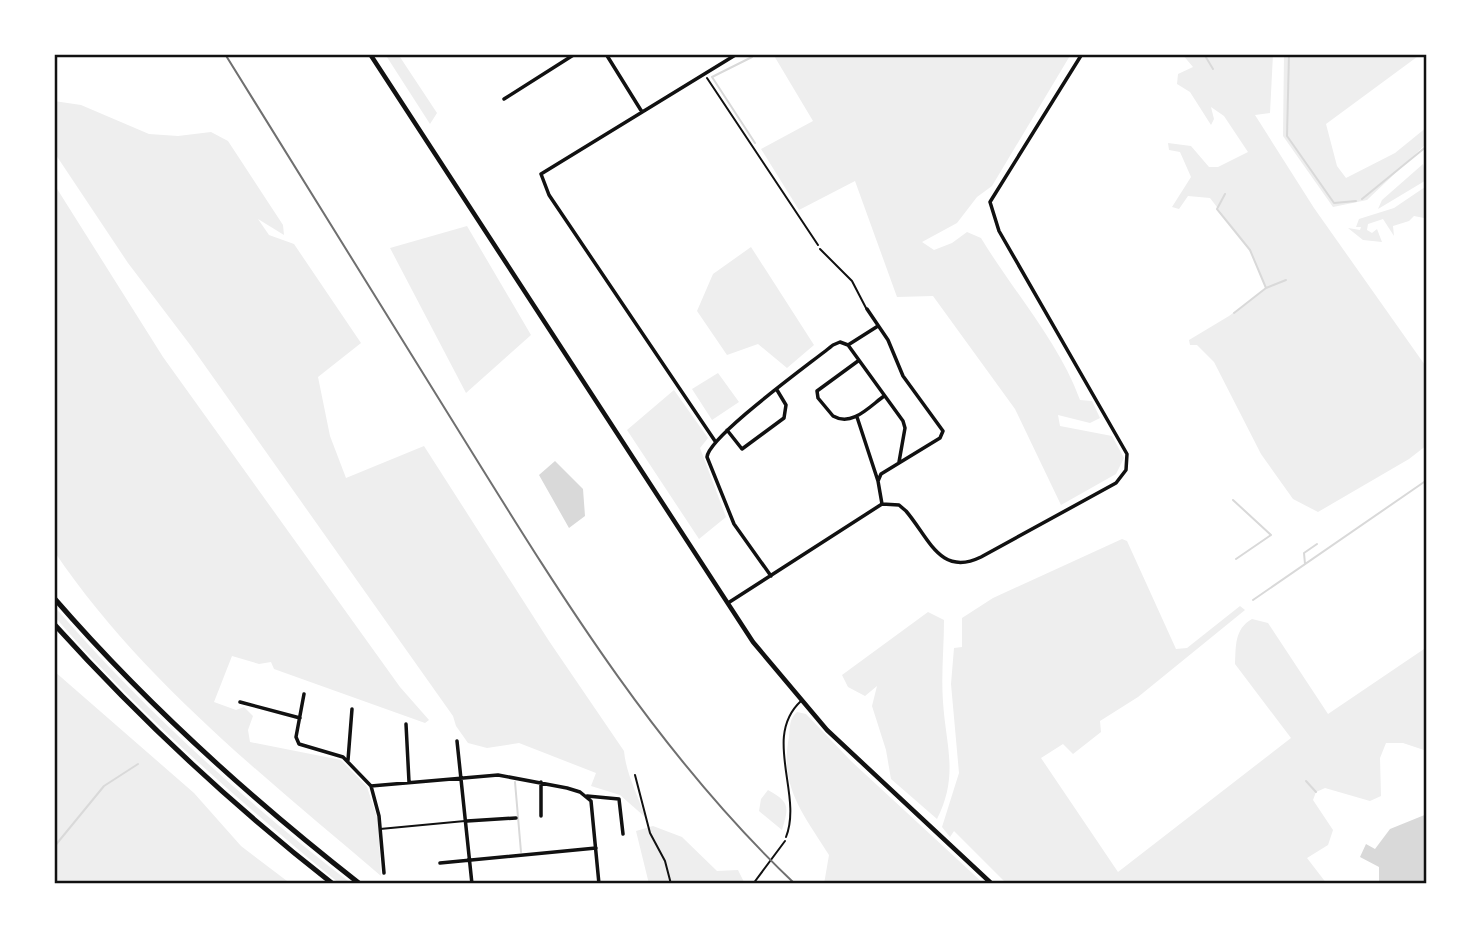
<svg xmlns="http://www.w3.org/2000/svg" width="1481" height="938" font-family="Commissioner,sans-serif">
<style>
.green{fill:#eee}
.water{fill:#d9d9d9}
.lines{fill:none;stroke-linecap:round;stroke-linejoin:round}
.stream{stroke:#d9d9d9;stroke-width:2}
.path{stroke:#111;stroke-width:2}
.service{stroke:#111;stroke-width:2}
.minor{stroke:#111;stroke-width:3.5}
.secondary{stroke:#111;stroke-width:4.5}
.trunk{stroke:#111;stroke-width:5}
.rail{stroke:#707070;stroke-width:2}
.neatline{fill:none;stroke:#111;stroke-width:2.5}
</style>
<rect width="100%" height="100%" fill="#fff"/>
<path class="green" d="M385,54H398L437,113L430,124Z
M773,54H1071L992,186L977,197L957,223L922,242L934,250L952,243L967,232L981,238C1013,291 1059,342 1080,400L1092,401L1100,418L1090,423L1058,415L1060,426L1112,436L1124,458L1116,474L1061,505L1015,409L933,296L897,297L855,181L799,210L761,149L813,121Z
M1182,54H1273L1270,113L1255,115L1314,208L1427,368V445L1409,459L1318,512L1293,499L1261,454L1214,362L1197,345H1190L1189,340L1229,316L1266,288L1250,250L1210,198L1188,196L1179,209L1172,207L1191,177L1180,152L1169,150L1168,143L1191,146L1209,167H1218L1248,152L1224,116L1211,107L1214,119L1211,125L1190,92L1177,84L1178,74L1193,67Z
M1284,54H1421L1326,124L1337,166L1346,178L1395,153L1427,127V143L1367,200L1333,207L1283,136Z
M54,101L81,105L149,134L178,136L211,132L228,141L283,225L284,235L258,219L269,235L294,244L361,343L318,377L330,436L346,478L424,446L549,641L624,751C626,774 638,795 645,817L620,795L591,786L596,773L519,743L487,748L468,743L456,726L453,716L191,346L128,263L54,152Z
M1423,164L1427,179L1423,182L1378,209L1382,200Z
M54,184L163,357L400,687L429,720L425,723L274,669L271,662L259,664L232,656L214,702L236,710L244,707L253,716L248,730L250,742L341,760L367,787L378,820L381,876C265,777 140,679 54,551Z
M1425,187L1427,204L1424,218L1414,216L1409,221L1393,226L1394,236L1383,219L1368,224L1367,230L1372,233L1377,229L1382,242L1363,240L1348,228L1360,230L1361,227H1356L1359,219L1394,208Z
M467,226L531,335L466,393L390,248Z
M751,247L814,345L787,368L758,344L727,355L697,311L713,274Z
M718,373L739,402L712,420L692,389Z
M674,390L708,438L700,448L726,517L699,539L627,430Z
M1122,539L1127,541L1176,649L1187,648L1240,606L1245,610L1138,697L1100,721L1101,732L1073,754L1063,744L1041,758L1118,872L1291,738L1235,664C1236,647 1234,629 1252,619L1268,623L1328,714L1427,647V751L1403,743H1386L1380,758L1381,796L1370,801L1325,788L1316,792L1313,800L1333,830L1328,845L1307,858L1327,884H1007L954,831L950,837L942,827L959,773L951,684L954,648L962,647V618L993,598Z
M54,606C143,709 244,801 352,884H340C239,801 140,715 54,616Z
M928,612L944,620C944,647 941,675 943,702C946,747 959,775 937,819L891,779L886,750L872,706L877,686L865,696L848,687L842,675Z
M54,671L194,793L241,846L291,884H54Z
M797,712L806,714L851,761L984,884H824L829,855C804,815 779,787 789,737C790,727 789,719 797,712Z
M768,790C790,802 789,807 782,830L759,811L761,799Z
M653,826L682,837L717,871L738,870L745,884H649L636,831Z"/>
<path class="water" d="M555,461L583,489L585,516L569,528L539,475Z
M1427,814V884H1379V867L1360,857L1366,844L1375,849L1390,829Z"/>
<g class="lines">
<path class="stream" d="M1204,54L1213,69
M1289,54L1287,136L1334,203L1356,201
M752,57L712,77L755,143
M1225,194L1217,209L1250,250L1266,288
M1362,199L1427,146
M1234,313L1266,288L1286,280
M1233,500L1271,535L1236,559
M1305,564L1304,553L1317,544
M1253,600L1427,480
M1306,781L1316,792
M515,782L521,852
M54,847L104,786L138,764"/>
<path class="path" d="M707,78L818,245
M635,775L650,833L665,861L671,884
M753,884L785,841"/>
<path class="service" d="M820,249L852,281L866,308
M380,829L465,821
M786,837C803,794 762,737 801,701"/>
<path class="minor" d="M606,54L642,112
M504,99L575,54
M867,309L888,340L903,376L943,431L940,438L881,474L878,481
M848,345L903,421L905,428L899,462
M858,361L817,391L818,398L833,416C852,427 869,407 884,396
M857,417L878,481L882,504
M727,430L742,449L784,418L786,405L777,390
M715,441L549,195L541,174L737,54
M771,576L734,524L707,457C709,436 811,363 833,345L840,342L848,345L878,326
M728,603L882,504L899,505L906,511C929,538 940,577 981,557L1116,483L1126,470L1127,454L999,231L990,202L1082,54
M304,694L296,737L299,744L343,757L371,786L498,775L567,788L580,792L591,801L599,884
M240,702L300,718
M406,724L409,782
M457,741L472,884
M348,760L352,709
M541,782V816
M371,786L379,816L384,873
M587,796L619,799L623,834
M467,821L516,818
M440,863L596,848"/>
<path class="secondary" d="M370,54L753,642L827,730L992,884"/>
<path class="trunk" d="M54,598C146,704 250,798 360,884
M54,624C139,718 232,805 333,884"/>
<path class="rail" d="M225,54C305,183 385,312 465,441C563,599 659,755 795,884"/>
</g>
<rect width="1481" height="938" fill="none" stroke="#ffffff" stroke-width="112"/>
<rect x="56" y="56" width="1369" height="826" class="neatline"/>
</svg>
